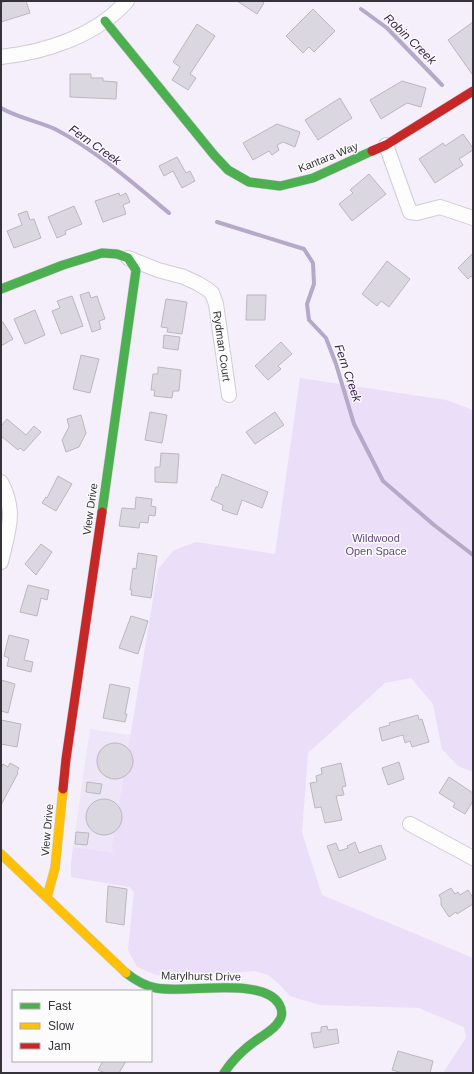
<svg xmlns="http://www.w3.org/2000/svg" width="474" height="1074" font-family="Arial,sans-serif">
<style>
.built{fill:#eee5f9}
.green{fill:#eadef8}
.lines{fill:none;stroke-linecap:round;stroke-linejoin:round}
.stream{stroke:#b6a8c8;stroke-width:4}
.building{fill:#dbd7e0;stroke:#bbb7bf}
.street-casing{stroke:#d0ccd4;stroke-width:16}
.fast-casing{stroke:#d0ccd4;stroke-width:10}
.slow-casing{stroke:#d0ccd4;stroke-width:10}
.jam-casing{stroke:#d0ccd4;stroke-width:10}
.street{stroke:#fdfdfe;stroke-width:14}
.fast{stroke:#4caf50;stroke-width:9}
.slow{stroke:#ffc107;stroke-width:9}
.jam{stroke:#c62828;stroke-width:9}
.labels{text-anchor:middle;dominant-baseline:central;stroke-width:3;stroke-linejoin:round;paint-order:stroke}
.street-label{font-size:11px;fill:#353239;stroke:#fcfcfc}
.park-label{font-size:11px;fill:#64497f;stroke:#fcfcfc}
.water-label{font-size:12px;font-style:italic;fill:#3b2053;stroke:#fcfcfc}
</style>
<rect width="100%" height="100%" fill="#f4effa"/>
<path class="built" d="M90,729L168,741L151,859L73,847Z"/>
<path class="green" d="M300,378L446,400L473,410V772L458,766L442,749L433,704L411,678L385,683L308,753L302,833L322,895L473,958V1073H443L466,1038L464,1027L419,1008L320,1005L290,996L278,983L268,975L255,971L179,977L156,975L137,967L128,950L134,892L129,887L71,877V864L73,847L113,853L112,847L158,569L174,550L196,542L275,554Z"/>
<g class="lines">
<path class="stream" d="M361,9L387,28L442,85
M1,108C18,118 38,121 55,129C97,151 133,183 169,213
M217,222L304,249L313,263L314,284L307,304L309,320L326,338L336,364L354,424L383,481L434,525L473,555"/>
</g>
<path class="building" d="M8,1H26L30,13L1,22V3Z
M237,1H261L264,3L257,14Z
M313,9L335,31L314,52L309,47L303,53L286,36Z
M473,22V72L472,74L448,40Z
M197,24L215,36L190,74L196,78L188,90L172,80L180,67L173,62Z
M70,74H91V78H103V81L117,82L116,99L70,97Z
M402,81L426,88L421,107L407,103L381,119L370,100Z
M340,98L352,118L318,140L305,120Z
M277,124L300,132L295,147L283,142L277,145L279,150L272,155L269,151L253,160L243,143Z
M463,134L473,148V150L459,159L463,165L435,183L419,159L443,143L445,146Z
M177,157L186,173L190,171L195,181L182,188L173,171L164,176L159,166Z
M369,174L386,194L352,221L339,204L353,193L350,190Z
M119,193L120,196L126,193L130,202L123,205L126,214L103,222L95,201Z
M74,206L82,224L65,231L66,234L57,238L48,217Z
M27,211L30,220L34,219L41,238L14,248L7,231L22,225L18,214Z
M473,253V278L471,276L468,279L458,268Z
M387,261L410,279L389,307L381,301L377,306L362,294Z
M89,292L91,298L97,296L105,319L99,321L101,329L92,332L80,295Z
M247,295H266L265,320H246Z
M72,296L83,326L61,334L52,311L60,308L57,301Z
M166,299L187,302L182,334L167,332L168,328L161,327Z
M35,310L45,335L25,344L14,319Z
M3,322L13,339L1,346V323Z
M164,335L180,337L178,350L163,348Z
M281,342L292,354L278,366L281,369L268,380L255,366Z
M81,355L99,359L90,393L73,389Z
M158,367L181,370L179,391H173L172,398L154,396L155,390H151L153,374H158Z
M150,412L167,415L162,443L145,440Z
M275,412L284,425L255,444L246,432Z
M81,415L86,433L79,447L66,452L62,440L69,427L67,419Z
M7,419L26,435L34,426L41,432L24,451L20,448L18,450L1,436V426Z
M161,453L179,454L177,483L155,482V467H160Z
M222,474L268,492L262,508L242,500L237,515L222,510L223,505L211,500L216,487H218Z
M58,476L72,484L56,511L42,503L46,497L47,498Z
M136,497L152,499L151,506L156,507L155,516L149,515L148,523L140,522L139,528L119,526L122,508L135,509Z
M41,544L52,552L36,575L25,564Z
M138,553L157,556L151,598L131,595L132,590H130L133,568L136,569Z
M28,585L49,590L47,600L41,598L37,616L20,612Z
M131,616L148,621L138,654L119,648Z
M9,635L29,640L24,660L33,662L31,672L7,666L9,658L4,656Z
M1,680L15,684L8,713L1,711Z
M110,684L130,688L125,714H127L125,722L103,718Z
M418,715L419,720L422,719L429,742L412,747L410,741L405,743L403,735L382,741L379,728L390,725L389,723Z
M1,720L21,724L17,747L1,744Z
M97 761a18 18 0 1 1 36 0a18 18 0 1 1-36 0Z
M399,762L404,779L388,785L382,768Z
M10,763L19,768L17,772L18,773L1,805V768L3,764L8,767Z
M341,763L346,786L342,787L344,795L336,796L342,820L325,823L321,807L315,808L310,783L317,782L316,776L322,774L321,768Z
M449,777L473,793V801L465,814L453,807L455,803L439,793Z
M87,782L102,784L100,794L86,792Z
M86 817a18 18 0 1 1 36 0a18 18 0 1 1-36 0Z
M76,832L89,833L87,845L75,844Z
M355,842L359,853L381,845L386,859L339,878L327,846L336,843L339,851L348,848L347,846Z
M108,886L127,889L124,925L106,922Z
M451,888L455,894L458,892L460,895L468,890L473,898V904L457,914L456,912L449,917L441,905V899L439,895Z
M327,1026L328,1030L337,1029L339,1043L314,1048L311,1033L321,1032V1027Z
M398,1051L433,1061L430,1073H403L392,1070Z
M103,1061H126L119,1073H105L98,1070Z"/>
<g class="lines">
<g class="street-casing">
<path id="street" d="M1,57C46,52 96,36 127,1
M386,145L410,212L417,213L440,207L473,218
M128,258L158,270L184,277L197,283L207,289L212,293L216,304L229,395
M1,482C17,512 8,531 1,562
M410,824L473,858"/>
</g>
<g class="fast-casing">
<path id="fast" d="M105,21L214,155L228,170L249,182L280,186L313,178L372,151
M1,289L63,265L102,253L117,254L128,258L136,270L102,512
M126,973C135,980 145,986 156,988C186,994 262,976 279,1004C282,1009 283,1016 279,1021C275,1029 265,1034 258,1039C245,1048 233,1059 224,1073"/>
</g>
<g class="slow-casing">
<path id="slow" d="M1,854L126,973
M47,897L55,868L63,789"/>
</g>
<g class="jam-casing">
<path id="jam" d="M372,151L386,145L473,91
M63,789L66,759L102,512"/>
</g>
<use href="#street" class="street"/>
<use href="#fast" class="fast"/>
<use href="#slow" class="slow"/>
<use href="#jam" class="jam"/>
</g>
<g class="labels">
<g class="street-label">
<text transform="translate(328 157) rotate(-22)">Kantara Way</text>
<text transform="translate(222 346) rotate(82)">Rydman Court</text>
<text transform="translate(90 509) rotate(-82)">View Drive</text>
<text transform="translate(47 830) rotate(-85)">View Drive</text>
<text transform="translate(201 976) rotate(1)">Marylhurst Drive</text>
</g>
<g class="park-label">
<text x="376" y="538">Wildwood<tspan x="376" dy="13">Open Space</tspan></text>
</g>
<g class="water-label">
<text transform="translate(410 39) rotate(44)">Robin Creek</text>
<text transform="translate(95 145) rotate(35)">Fern Creek</text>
<text transform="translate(348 373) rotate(71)">Fern Creek</text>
</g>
</g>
<rect width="474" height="1074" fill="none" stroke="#353239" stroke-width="4"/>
<rect x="12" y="990" width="140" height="72" fill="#fcfcfc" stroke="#acabae"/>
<rect x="20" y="1003" width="20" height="6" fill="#4caf50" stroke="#acabae"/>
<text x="48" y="1010" font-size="12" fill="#353239">Fast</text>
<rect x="20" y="1023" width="20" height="6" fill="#ffc107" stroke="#acabae"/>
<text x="48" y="1030" font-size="12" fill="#353239">Slow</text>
<rect x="20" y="1043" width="20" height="6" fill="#c62828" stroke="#acabae"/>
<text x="48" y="1050" font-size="12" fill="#353239">Jam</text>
</svg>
